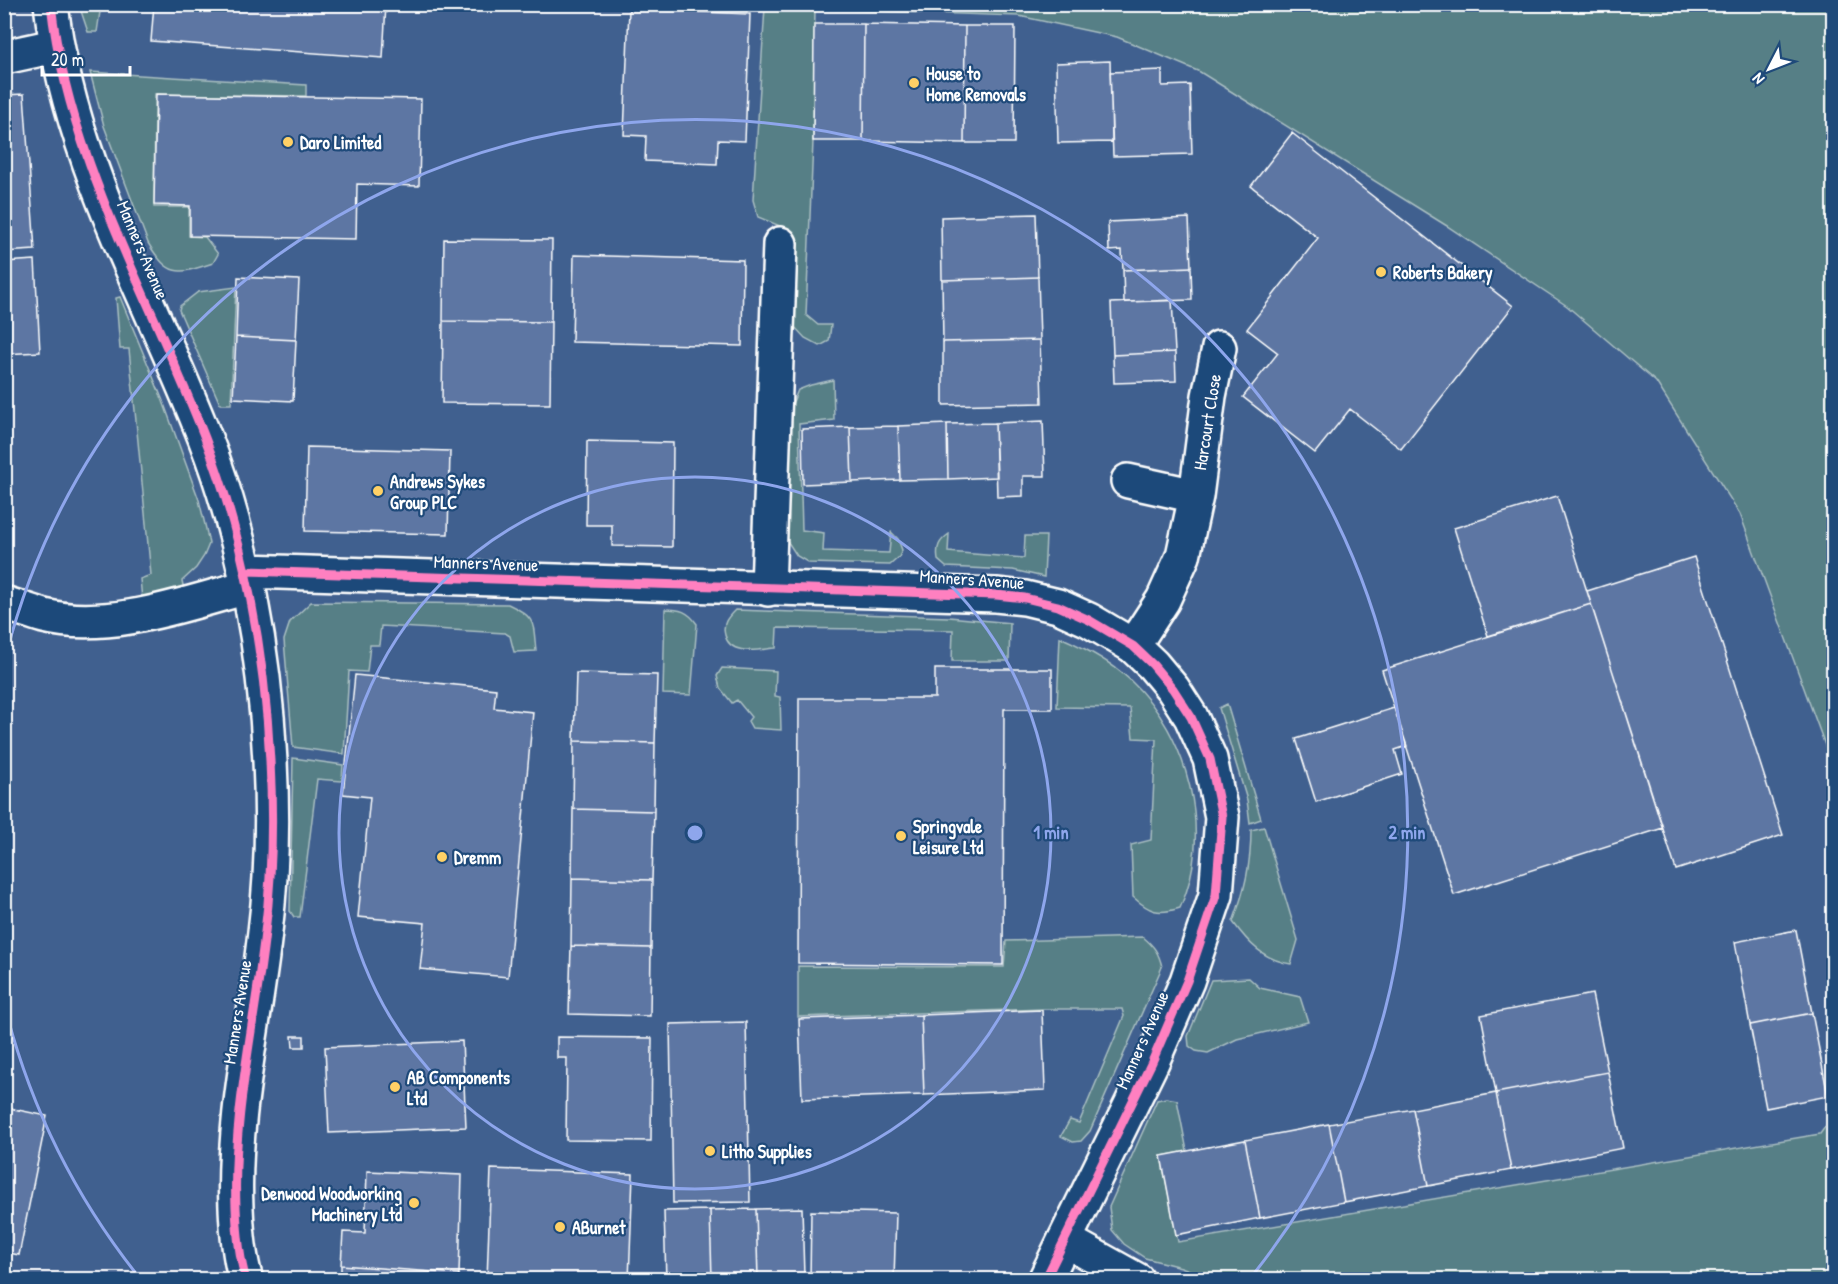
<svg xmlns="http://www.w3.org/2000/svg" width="1838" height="1284" font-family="'Patrick Hand',sans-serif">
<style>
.built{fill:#41618f}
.green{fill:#567f86;stroke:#aabfc2;stroke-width:1.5}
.building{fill:#5d76a3;stroke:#fff;stroke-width:1.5}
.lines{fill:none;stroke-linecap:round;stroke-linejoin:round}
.minor-casing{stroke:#fff;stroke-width:38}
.tertiary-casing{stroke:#fff;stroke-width:38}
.minor{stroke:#1f4a7a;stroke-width:33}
.tertiary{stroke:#1f4a7a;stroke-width:33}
.cycleway-casing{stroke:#1f4a7a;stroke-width:13}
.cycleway{stroke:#ff80c0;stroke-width:9}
.ring{fill:none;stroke:#8ea6ec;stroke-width:3}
.poi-dot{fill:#ffd166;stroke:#1f4a7a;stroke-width:2}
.labels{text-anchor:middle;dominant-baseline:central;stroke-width:4.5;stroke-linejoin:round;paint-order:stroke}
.poi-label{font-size:18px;font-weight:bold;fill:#fff;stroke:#1f4a7a;text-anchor:start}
.street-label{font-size:18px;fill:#fff;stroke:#1f4a7a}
.centre{fill:#8ea6ec;stroke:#1f4a7a;stroke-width:3}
.ring-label{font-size:18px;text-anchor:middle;font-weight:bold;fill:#8ea6ec;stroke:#1f4a7a;stroke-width:4.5;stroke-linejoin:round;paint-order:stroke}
</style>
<rect width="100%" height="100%" fill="#2f5484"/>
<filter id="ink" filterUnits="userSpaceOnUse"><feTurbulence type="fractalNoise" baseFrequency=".0167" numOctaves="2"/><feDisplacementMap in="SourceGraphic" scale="12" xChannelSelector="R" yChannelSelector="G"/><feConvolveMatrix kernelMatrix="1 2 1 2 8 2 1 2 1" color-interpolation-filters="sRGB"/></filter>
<g filter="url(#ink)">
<path class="built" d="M745,4L1019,16L1117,37L1200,72L1447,226L1567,306L1656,382L1740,514L1833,767L1834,1116L1820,1134L1178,1242L1181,1267L1213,1279L5,1280V5Z"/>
<path class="green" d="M79,5H101L97,32H88Z
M745,5H1833V767L1740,514L1656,382L1567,306L1447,226L1200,72L1117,37L1019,16L815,9L813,141L806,315L818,325H831L829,341L820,346L805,338L792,324V246L785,228L758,217L753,200L765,7Z
M90,72L306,85V96L155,94L154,207H189V236L205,237L218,254L213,263C177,275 169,277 148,243L104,126Z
M236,287L231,404H220L179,310L180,306L198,292Z
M120,297L163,401L199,500L206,529L209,544L204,556L196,568L182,581L184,589L142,599L140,579L151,575L129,349H120L116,298Z
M833,380L834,420L799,424L802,530L824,533L823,551L889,553L891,532L898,539L902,550L899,557L890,565L809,563L797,556L786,539L790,409L798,390L811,385Z
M949,534L948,552L1024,558L1025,536H1046L1044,577L1013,570L946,567L938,560C936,547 939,541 949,534Z
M311,602L508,604C536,617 533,622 536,651L514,652L510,636L505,633L381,626L379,645H370L367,672L349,671L344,754L293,747L284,640L290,622Z
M665,609C680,609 688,611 697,624L691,695L663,694Z
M735,610L949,617L1010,623L1009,661H952L953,630L777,628L776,648C760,649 730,657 725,635C722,624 727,618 735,610Z
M1060,637C1085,648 1110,661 1130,680C1189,735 1214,834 1180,908C1158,915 1150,912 1133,897L1131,845L1151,840L1156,739L1133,738L1130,708L1057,707Z
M722,668L776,671L775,696L780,697L781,730L752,728L748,721L751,717L737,700L732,703L720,688L717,676Z
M1227,704L1261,819L1250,823L1247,800L1219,708Z
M293,758L343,765L342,781L317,779L300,917H294L290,911Z
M1264,827L1298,940L1291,964C1264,960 1248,943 1233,922C1245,890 1251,864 1251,830Z
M1143,937C1154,946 1159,953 1162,967L1090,1131L1081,1141L1073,1142L1061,1136L1070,1120L1079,1123L1124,1016L1122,1009H1044L798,1017V966L1004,967L1006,941Z
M1249,978L1260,988L1300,997L1308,1022L1237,1039L1208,1053L1196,1051L1189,1046L1188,1036L1211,980Z
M1166,1098L1177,1100L1187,1151L1161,1156L1178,1242L1820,1134L1833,1116V1279H1213L1181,1267L1145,1258L1124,1244L1112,1230L1109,1207L1157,1100Z"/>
<path class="building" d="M154,4H386L383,58L151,41Z
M629,9L750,14L745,141L718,140L717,164L645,161L646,136L624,135Z
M814,24H864L863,141H813Z
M864,24L965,26L964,143L863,141Z
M965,26H1015L1014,143H964Z
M1110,61L1112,142L1058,143L1056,63Z
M1162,70V86L1190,85L1192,154L1113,156L1110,72Z
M24,94L35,250L4,252V95Z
M156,94L421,99L419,186L357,184L356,239L190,236V206L154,205Z
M1292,133L1513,306L1401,449L1350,409L1315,453L1243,397L1278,353L1247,329L1318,238L1251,186Z
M1036,214L1038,277L942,280L941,217Z
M1189,218L1191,267L1123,270L1122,250L1109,251L1108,222Z
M444,239L552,240L551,322L443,321Z
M574,255L743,260L742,346L572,342Z
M35,260L40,352L4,354V262Z
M1191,267L1192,300L1124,302L1123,270Z
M238,277L299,280L296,340L236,337Z
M1038,277L1040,340L943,342L942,280Z
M1172,300L1175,352L1113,355L1111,303Z
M443,321L551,322L550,404L442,403Z
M236,337L296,340L293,401L233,398Z
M1040,340L1042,403L943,405V342Z
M1175,352L1176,381L1114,383L1113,355Z
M1043,421L1045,476H1023V496L997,497L995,423Z
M995,423L997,477L948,479L947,424Z
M947,424L948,479L900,480L898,426Z
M898,426L900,480L852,482L850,427Z
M850,427L852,482L803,484L802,429Z
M587,441L673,443L672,547L612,546V525H586Z
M307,447L450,451L448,534L305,531Z
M1557,496L1591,604L1488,636L1454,528Z
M1694,557L1783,835L1676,870L1587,591Z
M1591,604L1663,828L1454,895L1382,670Z
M935,669H1052V709H1004L1003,965L798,963L799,698H935Z
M576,673L657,675L655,743L574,741Z
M355,675L496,689L494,708L533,712L508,977L420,969L425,923L358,917L370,797L343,794Z
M1394,708L1407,746L1395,750L1402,774L1316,802L1296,739Z
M574,741L655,743L654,811L573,809Z
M573,809L654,811L652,880L572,878Z
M572,878L652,880L651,948L571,946Z
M1796,930L1812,1013L1750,1025L1735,942Z
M571,946L651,948L650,1016L569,1014Z
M1592,994L1608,1072L1496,1093L1481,1015Z
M1042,1010L1045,1090L924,1095L921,1015Z
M1812,1013L1828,1096L1766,1108L1750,1025Z
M921,1015L924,1095L802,1099L799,1019Z
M746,1022L750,1202L673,1203L670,1024Z
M292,1036H304V1047H293Z
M557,1037L652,1038L651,1141L566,1140L567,1058H557Z
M462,1041L466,1127L329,1133L325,1047Z
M1608,1072L1623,1148L1511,1170L1496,1093Z
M1496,1093L1511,1170L1428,1186L1413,1109Z
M4,1107L47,1116L19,1255L4,1252Z
M1413,1109L1428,1186L1344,1202L1329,1124Z
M1329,1124L1344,1202L1260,1218L1245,1140Z
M1245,1140L1260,1218L1176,1235L1161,1156Z
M491,1169L633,1174L629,1280H487Z
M367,1171L462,1175L459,1274L341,1265L343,1232L365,1233Z
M802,1208L804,1276L758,1278L756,1209Z
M756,1209L758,1278L712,1279L710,1210Z
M710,1210L712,1279L666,1280L664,1211Z
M811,1211L896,1213L894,1280H810Z
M341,1265L459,1274V1280H341Z"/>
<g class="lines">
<g class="minor-casing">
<path id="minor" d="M4,57L55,46
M1128,481L1196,496
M768,589L780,244
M4,603C17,607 31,612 44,616C108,632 185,604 247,587
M1133,646L1163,600L1183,556L1196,496L1209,396L1219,348
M1065,1240L1137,1280"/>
</g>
<g class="tertiary-casing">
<path id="tertiary" d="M51,4C68,159 150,296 205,438C244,538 265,654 270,761C273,818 272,876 265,932C255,1024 232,1115 236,1208C237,1231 239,1257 246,1280
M245,571L996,595L1025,598L1058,606L1089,620L1133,646L1153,665L1173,689L1191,717L1210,759L1222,817L1216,895L1187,981L1152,1062L1045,1280"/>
</g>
<use href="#minor" class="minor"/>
<use href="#tertiary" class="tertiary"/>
<g class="cycleway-casing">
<path id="cycleway" d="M51,4C68,159 150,296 205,438C244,538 265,654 270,761C273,818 272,876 265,932C255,1024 232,1115 236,1208C237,1231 239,1257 246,1280
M245,571L996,595L1025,598L1058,606L1089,620L1133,646L1153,665L1173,689L1191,717L1210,759L1222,817L1216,895L1187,981L1152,1062L1045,1280"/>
</g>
<use href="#cycleway" class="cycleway"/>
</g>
</g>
<g class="ring">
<circle cx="695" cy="833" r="356"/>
<path d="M138 1276A712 712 0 0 1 6 1011M6 655A712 712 0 1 1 1252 1276"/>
</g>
<g class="poi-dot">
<circle cx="914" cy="83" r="6"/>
<circle cx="288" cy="142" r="6"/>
<circle cx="1381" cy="272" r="6"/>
<circle cx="378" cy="491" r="6"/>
<circle cx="901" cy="836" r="6"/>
<circle cx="442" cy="857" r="6"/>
<circle cx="395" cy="1087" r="6"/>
<circle cx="710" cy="1151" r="6"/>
<circle cx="414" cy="1203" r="6"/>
<circle cx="560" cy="1227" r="6"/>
</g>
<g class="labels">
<g class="poi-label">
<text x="926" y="73">House to<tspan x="926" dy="21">Home Removals</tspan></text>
<text x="300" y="142">Daro Limited</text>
<text x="1393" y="272">Roberts Bakery</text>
<text x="390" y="481">Andrews Sykes<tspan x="390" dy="21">Group PLC</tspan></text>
<text x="913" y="826">Springvale<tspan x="913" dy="21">Leisure Ltd</tspan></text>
<text x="454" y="857">Dremm</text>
<text x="407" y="1077">AB Components<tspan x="407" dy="21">Ltd</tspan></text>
<text x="722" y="1151">Litho Supplies</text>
<text x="402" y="1193" text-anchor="end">Denwood Woodworking<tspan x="402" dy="21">Machinery Ltd</tspan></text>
<text x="572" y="1227">ABurnet</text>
</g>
<g class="street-label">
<text transform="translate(143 250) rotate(67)">Manners Avenue</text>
<text transform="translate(1207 422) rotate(-81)">Harcourt Close</text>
<text transform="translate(486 563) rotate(2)">Manners Avenue</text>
<text transform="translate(972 579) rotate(4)">Manners Avenue</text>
<text transform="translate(237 1012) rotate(-81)">Manners Avenue</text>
<text transform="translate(1142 1040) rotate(-66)">Manners Avenue</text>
</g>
</g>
<circle cx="695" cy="833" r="9" class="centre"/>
<g class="ring-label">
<text x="1051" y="839">1 min</text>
<text x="1407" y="839">2 min</text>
</g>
<rect width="1838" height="1284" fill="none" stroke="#1f4a7a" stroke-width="24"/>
<rect x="12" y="12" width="1814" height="1260" fill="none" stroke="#fff" stroke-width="2" filter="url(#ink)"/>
<g transform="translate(1769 69) rotate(228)" stroke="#1f4a7a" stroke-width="4.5" paint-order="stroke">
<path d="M0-4.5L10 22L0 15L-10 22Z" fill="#ffffff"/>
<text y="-9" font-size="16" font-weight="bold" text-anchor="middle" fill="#ffffff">N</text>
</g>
<path d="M42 66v9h88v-9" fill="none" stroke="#ffffff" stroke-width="3"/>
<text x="51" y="66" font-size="18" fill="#ffffff" stroke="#1f4a7a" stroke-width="4.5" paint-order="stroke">20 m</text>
</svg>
